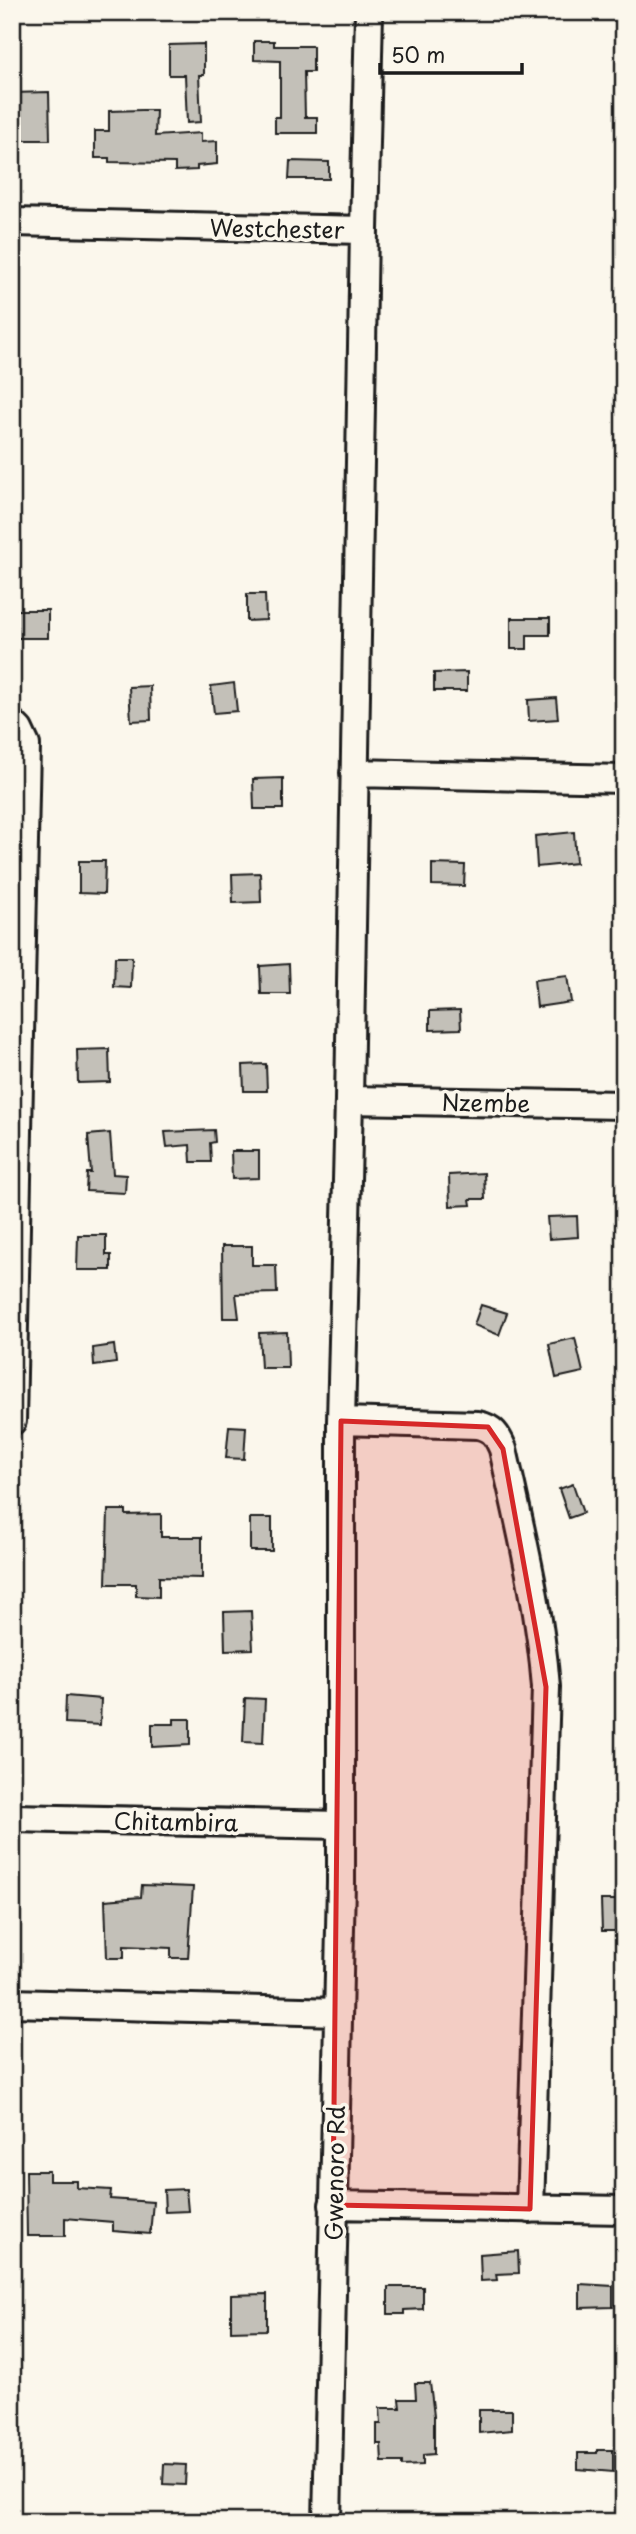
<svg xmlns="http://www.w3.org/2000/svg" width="636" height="2534" font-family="'Playpen Sans',sans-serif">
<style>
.building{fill:#c3c0b8;stroke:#1c1c1c;stroke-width:2}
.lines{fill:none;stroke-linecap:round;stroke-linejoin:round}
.minor-casing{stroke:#1c1c1c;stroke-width:32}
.minor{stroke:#fbf7ec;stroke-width:26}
.marked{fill:#d62828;fill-opacity:0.2;stroke:#d62828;stroke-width:5;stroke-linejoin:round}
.labels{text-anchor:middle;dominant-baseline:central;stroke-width:7;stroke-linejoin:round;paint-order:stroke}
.street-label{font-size:23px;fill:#1c1c1c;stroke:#fbf7ec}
</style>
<rect width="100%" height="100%" fill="#fbf7ec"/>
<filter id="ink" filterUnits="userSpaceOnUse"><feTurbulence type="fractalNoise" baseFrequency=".0143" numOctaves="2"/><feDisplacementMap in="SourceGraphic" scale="14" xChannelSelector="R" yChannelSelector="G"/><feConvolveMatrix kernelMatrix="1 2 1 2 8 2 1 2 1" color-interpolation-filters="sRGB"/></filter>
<g filter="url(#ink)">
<path class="building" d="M254,41H274V46H313V72H304L305,117H317V133H275V117H280V61L254,60Z
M204,44V75H199L201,122L187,123L185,75H169V45Z
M49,92L50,140H22L21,130H12V93Z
M142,110H156L155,136L201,133V142L217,141V164L197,166V170L175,171V163L109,162V158H95V131H109V111Z
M290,161L329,162V179H289Z
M247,594H265L266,620L247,621Z
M14,610H48V638H14Z
M511,618H550V635H527V649H511Z
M467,672V691H434V673Z
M234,683L237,711L214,713L211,686Z
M150,686L151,720L131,721L129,687Z
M556,698L558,719L529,721L528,700Z
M283,778V809H254L253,779Z
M574,832L576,863L537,867L535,836Z
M79,861H105L104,894L79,893Z
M432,864L465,865L464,886L432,885Z
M260,873L261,902L233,903L232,874Z
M115,957H132L131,988L114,987Z
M289,964L290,994H261L260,966Z
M567,976L571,1002L537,1007L534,980Z
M460,1010L461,1029L430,1030V1011Z
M109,1049L110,1082L78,1083L77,1050Z
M266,1064L267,1091H244L243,1065Z
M214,1130L215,1142L210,1143L211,1162H191L190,1145L167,1147L165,1132Z
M110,1133L113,1174L126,1175L125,1193L86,1191L87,1173H91L88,1135Z
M231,1151H259V1178L232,1179Z
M484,1173L485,1199H470L471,1205L450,1206L449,1175Z
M577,1216L578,1237L549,1239L547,1217Z
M78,1235H106V1255H111V1270H77Z
M222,1246H252V1265H276L277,1293L236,1294L239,1318H223Z
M481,1305L507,1313L499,1335L474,1325Z
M287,1332L288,1368H261L259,1333Z
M575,1338L583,1372L556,1378L549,1344Z
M114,1345L116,1363L94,1366L93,1348Z
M229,1426L246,1427L244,1459L226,1458Z
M573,1484L583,1513L569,1518L559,1489Z
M108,1510H126V1515L161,1514V1537H202V1578L159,1577V1597L136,1596V1584H106Z
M250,1518H272V1551H250Z
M251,1611L253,1649L225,1650L224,1612Z
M66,1696L101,1699L100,1725L65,1723Z
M245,1698L265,1699L263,1743L243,1742Z
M174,1719H190V1745L152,1747V1724H174Z
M142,1885L193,1887L188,1958H171V1948L124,1946V1958H107L105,1900L141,1897Z
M601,1900H624V1931H602Z
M26,2171H49V2181H77V2188L111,2190L110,2199L153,2202L150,2234L113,2231V2222L65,2218V2236H27Z
M186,2189L188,2211L165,2212L164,2190Z
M518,2251L519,2273L496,2274L497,2280L481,2281L480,2254Z
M580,2284L613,2286V2307L580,2308Z
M388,2287H423V2309L404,2310V2314H388Z
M267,2294V2330L231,2331V2295Z
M415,2383H430L434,2416V2454L423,2455V2465L402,2466V2462H382L381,2444H377V2424H381L380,2408H400L399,2399H416Z
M479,2410H512V2430L479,2433Z
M597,2450H613V2472L578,2469V2453H597Z
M164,2464L186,2465L185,2485L163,2484Z"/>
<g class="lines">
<g class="minor-casing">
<path id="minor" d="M12,222L364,230L349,1100L341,1421V1882L327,2522
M364,230L369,12
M12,723L19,730L26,745L12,1421
M354,773L624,779
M349,1100L624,1105
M341,1421L478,1425C493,1428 497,1435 503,1449C520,1527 540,1607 546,1687L530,2209
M12,1818L340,1825
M12,2003L338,2012
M333,2205L624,2210"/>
</g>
<use href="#minor" class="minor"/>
</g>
</g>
<path class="marked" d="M341,1421L488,1427L503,1449L546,1687L530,2209L333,2205Z"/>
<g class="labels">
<g class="street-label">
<text transform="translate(277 228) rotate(1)">Westchester</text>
<text transform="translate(486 1102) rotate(1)">Nzembe</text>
<text transform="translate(176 1821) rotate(1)">Chitambira</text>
<text transform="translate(334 2173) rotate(-89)">Gwenoro Rd</text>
</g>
</g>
<rect width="636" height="2534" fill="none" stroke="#fbf7ec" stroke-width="42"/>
<rect x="21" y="21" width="594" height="2492" fill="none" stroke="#1c1c1c" stroke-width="2.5" filter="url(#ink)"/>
<path d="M380 63v10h142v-10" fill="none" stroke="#1c1c1c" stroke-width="3.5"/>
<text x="391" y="63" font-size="21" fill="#1c1c1c" stroke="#fbf7ec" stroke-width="5" paint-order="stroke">50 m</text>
</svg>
